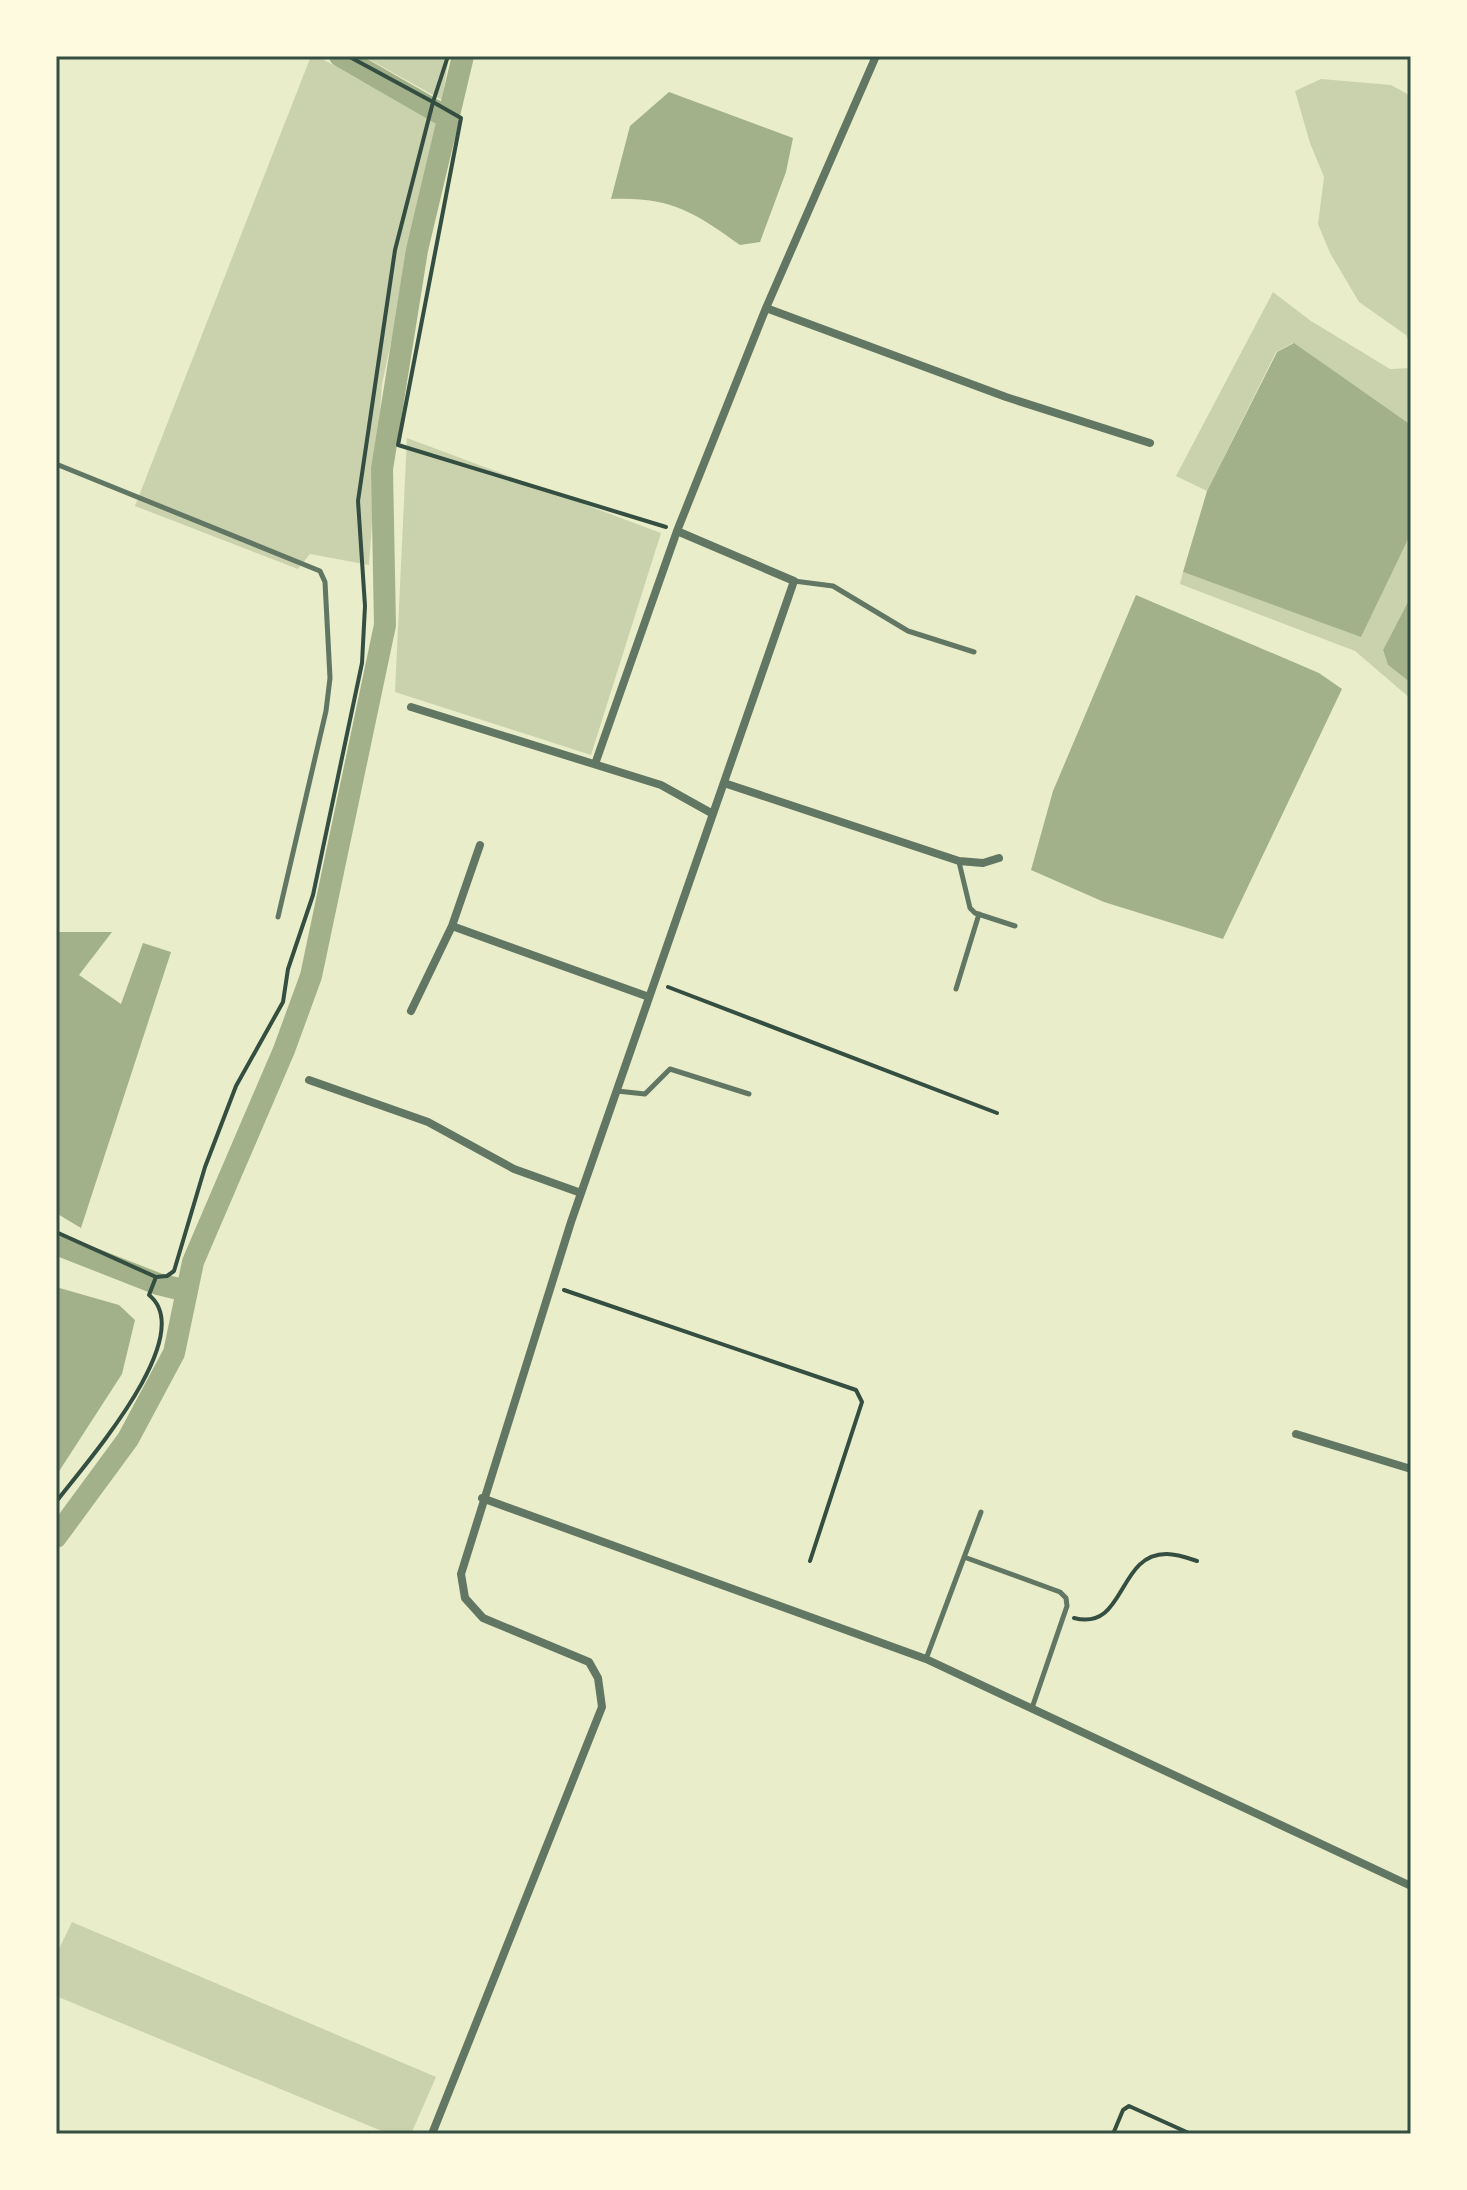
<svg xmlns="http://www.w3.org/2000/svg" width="1467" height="2190" font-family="'IBM Plex Sans',sans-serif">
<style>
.green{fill:#cad2ad}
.water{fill:#a3b18a}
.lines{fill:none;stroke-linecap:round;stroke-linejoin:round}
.canal{stroke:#a3b18a;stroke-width:22}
.path{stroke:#344e41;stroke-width:4}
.service{stroke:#617663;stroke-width:5}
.minor{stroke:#617663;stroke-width:8}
.neatline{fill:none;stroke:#344e41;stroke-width:3}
</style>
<rect width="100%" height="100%" fill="#e9edc9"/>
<path class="green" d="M311,56H317L438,124L382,384L369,565L310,554L298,569L135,506Z
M363,56H449L442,100Z
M1321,79L1391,85L1411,96V346L1406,335L1359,302L1330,253L1318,224L1324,177L1310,143L1295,91Z
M1273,292L1311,321L1390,369L1411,368V425L1293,343L1276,352L1207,491L1176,476Z
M407,438L661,533L591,755L395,692Z
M1411,533V596L1383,650L1388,665L1411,683V699L1355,651L1180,584L1183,572L1360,636Z
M72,1922L436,2077L411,2134H389L56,1996V1955Z"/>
<path class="water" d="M669,92L793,138L786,172L760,242L740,245C692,211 671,197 611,199L630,126Z
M1294,343L1411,425V533L1361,637L1183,572L1207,491L1277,352Z
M1136,595L1319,673L1342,689L1223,939L1104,902L1031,870L1053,791Z
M1411,596V683L1388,665L1383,650Z
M56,932H112L79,975L121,1004L143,943L171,952L81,1228L56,1213Z
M56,1287L119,1305L135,1320L122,1374L56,1476Z"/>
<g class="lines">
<path class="canal" d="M340,56L448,118
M56,1244L158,1284L187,1291
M56,1537L128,1439L174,1353L193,1262L284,1050L311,976L385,625L382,469L417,250L463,56"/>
<path class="path" d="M448,56L433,102L461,118L398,445L666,527
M668,987L997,1113
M56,1232L156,1277L167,1276L174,1271L205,1167L236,1086L283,1002L288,969L313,895L362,663L365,606L358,501L395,250L433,102L348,56
M564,1290L856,1390L862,1402L810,1561
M56,1502C83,1466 200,1336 149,1295L156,1277
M1074,1618C1126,1632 1117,1553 1167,1554C1177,1554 1188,1558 1197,1561
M1113,2134L1123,2110L1129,2106L1191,2134"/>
<path class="service" d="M56,464L320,571L325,582L330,678L326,711L278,917
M794,581L833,586L908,631L974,652
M959,862L970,908L975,913L1015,926
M956,989L979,914
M617,1091L645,1094L670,1069L749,1094
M964,1557L1060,1592L1066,1598L1067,1606L1032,1708
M926,1659L981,1512"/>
<path class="minor" d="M766,308L1006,397L1150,443
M411,707L661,785L713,814
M595,764L677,531
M724,783L959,861L983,863L999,858
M452,926L649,997
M411,1011L452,926L480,845
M309,1080L428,1122L514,1169L581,1193
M1296,1434L1411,1469
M482,1498L926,1659L1411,1886
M432,2134L602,1707L598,1678L589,1662L483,1618L465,1598L461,1574L571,1222L794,581L677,531L766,308L876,56"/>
</g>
<rect width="1467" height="2190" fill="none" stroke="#fefae0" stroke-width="116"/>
<rect x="58" y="58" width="1351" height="2074" class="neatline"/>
</svg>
